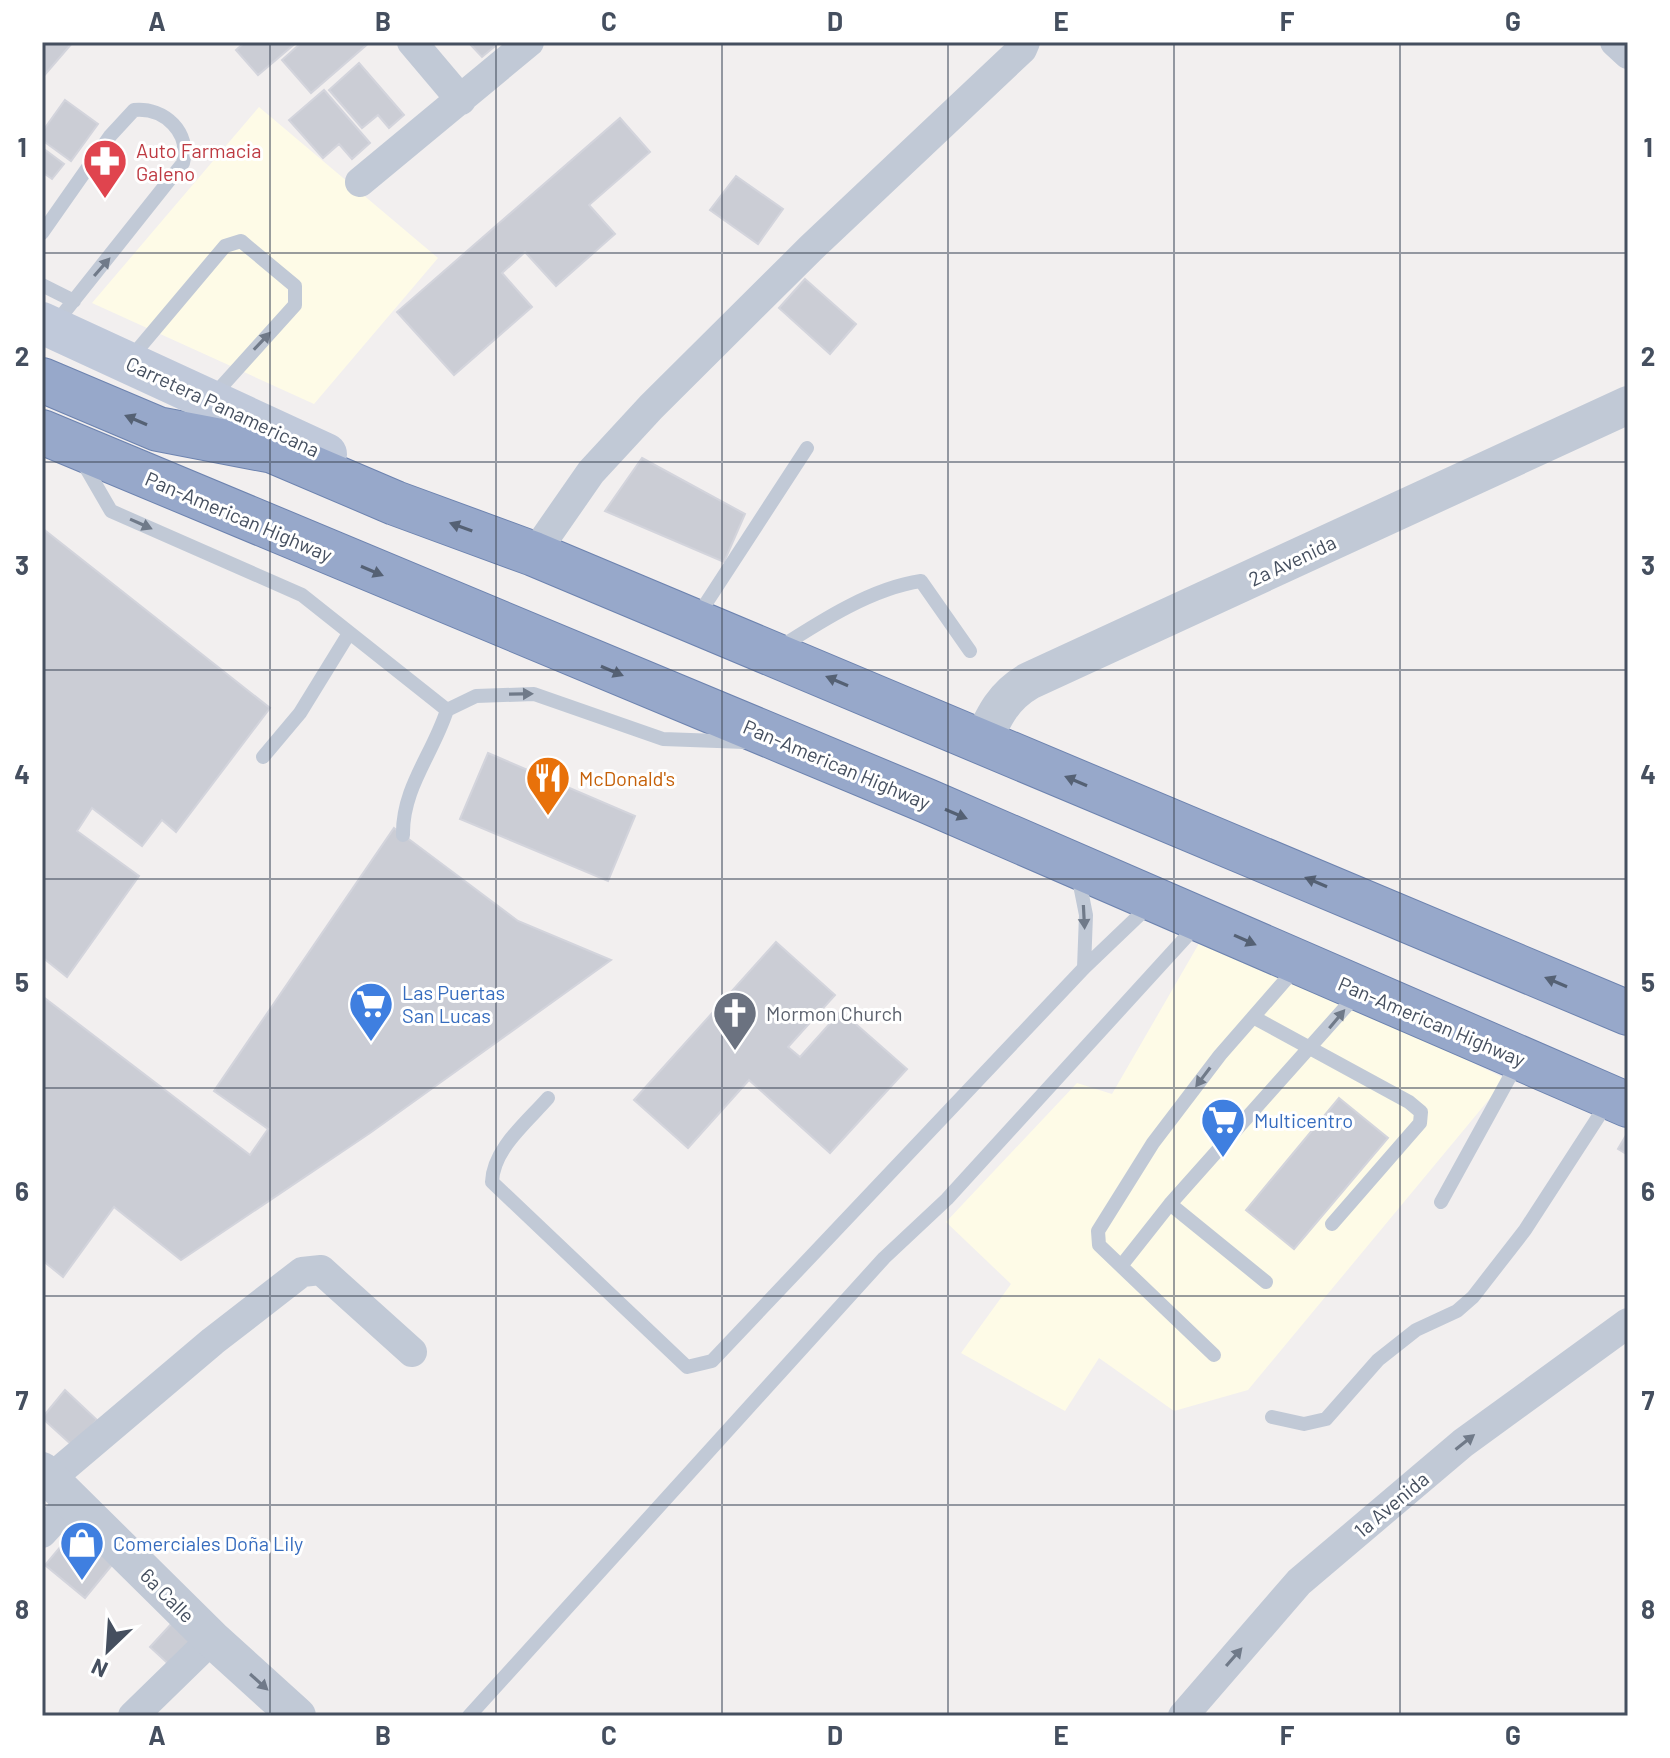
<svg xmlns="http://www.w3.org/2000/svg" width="1670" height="1758" font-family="Barlow,sans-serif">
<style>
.commercial{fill:#fefbe7}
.building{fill:#cbcdd5;stroke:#d3d4dc;stroke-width:2}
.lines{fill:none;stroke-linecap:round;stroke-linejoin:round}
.trunk-casing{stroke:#6d83af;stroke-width:46}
.service{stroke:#c1c9d6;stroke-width:14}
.minor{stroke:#c1c9d6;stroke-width:30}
.tertiary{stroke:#c1c9d6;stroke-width:38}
.secondary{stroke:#c0c9da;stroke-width:42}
.trunk{stroke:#97a8ca;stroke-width:44}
.oneway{fill:#707a89}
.oneway2{fill:#556174}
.grid{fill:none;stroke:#454f5f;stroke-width:2;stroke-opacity:0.55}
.labels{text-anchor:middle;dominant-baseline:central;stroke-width:6;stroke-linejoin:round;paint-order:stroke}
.health-label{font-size:20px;fill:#be3a42;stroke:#fff;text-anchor:start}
.street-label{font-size:20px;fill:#454f5f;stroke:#fff}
.food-label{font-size:20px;fill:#c56008;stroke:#fff;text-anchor:start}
.shop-label{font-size:20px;fill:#366cbe;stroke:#fff;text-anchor:start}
.worship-label{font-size:20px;fill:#5b616d;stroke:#fff;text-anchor:start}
.neatline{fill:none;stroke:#454f5f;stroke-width:3}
.grid-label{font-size:26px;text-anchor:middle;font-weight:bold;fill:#454f5f}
</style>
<rect width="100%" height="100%" fill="#f2efef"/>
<path class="commercial" d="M259,107L438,258L314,404L92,303Z
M1201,940L1310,984L1506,1079L1248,1390L1174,1411L1099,1358L1065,1411L961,1353L1011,1284L946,1222L1077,1083L1112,1094Z"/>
<path class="building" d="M73,42L42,78V43Z
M245,42H297L258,75L236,50Z
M302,42H370L311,93L282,60Z
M468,42H500L482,57Z
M359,63L404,115L389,128L378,115L362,128L329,90Z
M324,90L370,143L352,159L339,144L323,158L289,120Z
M65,100L98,124L71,161L42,140V132Z
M620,118L650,152L589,205L615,234L556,286L525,252L502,273L532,307L454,375L397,312Z
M44,149L64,164L52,179L42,172Z
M736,176L783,209L758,244L710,210Z
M805,279L856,324L830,354L779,308Z
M642,458L745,514L724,562L605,511Z
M42,528L270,708L176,832L162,820L142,846L92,808L77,831L139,876L67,977L42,957Z
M488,753L635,816L608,881L460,819Z
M394,828L518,921L611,960L370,1133L181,1260L114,1207L63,1277L42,1260V996L250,1155L268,1129L214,1091Z
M776,942L835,995L788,1047L800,1057L841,1011L907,1069L830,1153L749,1080L688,1148L634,1100Z
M1339,1098L1388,1138L1294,1249L1246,1210Z
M1628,1132V1155L1618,1149Z
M65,1390L97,1420L73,1446L42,1418Z
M66,1540L102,1548L116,1560L85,1598L45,1565Z
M174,1621L197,1641L173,1668L150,1647Z"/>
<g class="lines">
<g class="trunk-casing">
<path id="trunk" d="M42,380L158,429L273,451L395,503L534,554L1628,1013
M42,432L927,801L1628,1105"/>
</g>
<path class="service" d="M42,233L110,136L134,110C165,107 191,133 183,163L55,324
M42,285L74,301
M129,360L225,246L241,241L295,286V305L213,396
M82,461L111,511L302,595L447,710
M697,617L807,448
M779,648C821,621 872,588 921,581L970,651
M263,757L300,713L348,635
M403,835C402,788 433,754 447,710L476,696L534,694L663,739L745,742
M1078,875L1086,915L1084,968
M1255,1018L1409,1102L1421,1112L1420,1123L1332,1224
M548,1098C527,1122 493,1149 492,1182L687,1367L712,1361L1084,968L1152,903
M1441,1202L1518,1062
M1170,1204L1266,1282
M1121,1266L1170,1204L1359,992
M1214,1355L1099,1245L1098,1231L1153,1143L1220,1055L1296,968
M1272,1417L1304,1424L1326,1419L1378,1360L1416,1330L1457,1311L1473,1297L1525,1230L1608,1102
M469,1716L884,1258L947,1199L1198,924"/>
<path class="minor" d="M412,42L461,100
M1615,42L1628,54
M360,182L529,42
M534,554L591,472L651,407L811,248L1022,49L1025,42
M50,1479L213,1341L302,1272L321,1270L412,1352
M42,1533L72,1500
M133,1716L212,1639
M1183,1716L1299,1582L1463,1443L1628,1323"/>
<path class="tertiary" d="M982,742C994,716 1003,696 1029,681L1628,405
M42,1471L212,1639L297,1716"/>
<path class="secondary" d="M42,323L326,454"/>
<use href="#trunk" class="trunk"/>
</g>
<defs><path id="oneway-solid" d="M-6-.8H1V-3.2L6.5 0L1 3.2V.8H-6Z" transform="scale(2)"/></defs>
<g class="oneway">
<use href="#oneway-solid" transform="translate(102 267) rotate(-49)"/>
<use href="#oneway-solid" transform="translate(262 341) rotate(-47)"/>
<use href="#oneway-solid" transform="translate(141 524) rotate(24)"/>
<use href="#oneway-solid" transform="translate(521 694) rotate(-1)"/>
<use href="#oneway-solid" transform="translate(1084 917) rotate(87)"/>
<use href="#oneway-solid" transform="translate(1337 1019) rotate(-50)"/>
<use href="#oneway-solid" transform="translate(1203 1077) rotate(127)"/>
<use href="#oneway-solid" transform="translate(1465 1442) rotate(-38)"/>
<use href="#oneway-solid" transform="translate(1234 1657) rotate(-49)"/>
<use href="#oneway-solid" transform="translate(259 1682) rotate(42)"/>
</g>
<g class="oneway2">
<use href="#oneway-solid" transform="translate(136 420) rotate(-157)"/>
<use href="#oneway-solid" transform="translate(461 527) rotate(-160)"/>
<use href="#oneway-solid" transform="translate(372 571) rotate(23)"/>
<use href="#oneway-solid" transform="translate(612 671) rotate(23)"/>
<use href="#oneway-solid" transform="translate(837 681) rotate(-157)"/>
<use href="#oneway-solid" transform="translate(1076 781) rotate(-157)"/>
<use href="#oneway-solid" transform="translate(956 814) rotate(23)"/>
<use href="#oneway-solid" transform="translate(1316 882) rotate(-157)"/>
<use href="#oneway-solid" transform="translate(1245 940) rotate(24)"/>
<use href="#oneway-solid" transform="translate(1556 982) rotate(-157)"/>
</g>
<path class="grid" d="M270,42V1716M496,42V1716M722,42V1716M948,42V1716M1174,42V1716M1400,42V1716M42,253H1628M42,462H1628M42,670H1628M42,879H1628M42,1088H1628M42,1296H1628M42,1505H1628"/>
<defs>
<g id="pharmacy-pin" transform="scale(2.3)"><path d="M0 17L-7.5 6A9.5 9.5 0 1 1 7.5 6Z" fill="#e0444e" stroke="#fff"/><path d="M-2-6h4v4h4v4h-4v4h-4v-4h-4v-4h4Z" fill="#fff"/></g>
<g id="restaurant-pin" transform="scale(2.3)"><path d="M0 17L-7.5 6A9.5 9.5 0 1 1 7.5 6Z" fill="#e8710a" stroke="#fff"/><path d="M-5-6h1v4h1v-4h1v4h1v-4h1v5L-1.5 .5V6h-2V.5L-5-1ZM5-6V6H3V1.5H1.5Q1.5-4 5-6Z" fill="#fff"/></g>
<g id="supermarket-pin" transform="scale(2.3)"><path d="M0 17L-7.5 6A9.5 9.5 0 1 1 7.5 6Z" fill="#3f7fe0" stroke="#fff"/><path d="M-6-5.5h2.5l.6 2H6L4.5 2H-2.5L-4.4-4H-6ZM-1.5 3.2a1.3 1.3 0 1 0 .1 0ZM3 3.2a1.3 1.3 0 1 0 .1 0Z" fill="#fff"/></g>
<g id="church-pin" transform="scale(2.3)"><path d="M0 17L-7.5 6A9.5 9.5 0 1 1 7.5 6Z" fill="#6b7280" stroke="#fff"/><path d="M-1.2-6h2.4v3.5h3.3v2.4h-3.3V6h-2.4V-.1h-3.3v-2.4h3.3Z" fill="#fff"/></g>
<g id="shop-pin" transform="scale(2.3)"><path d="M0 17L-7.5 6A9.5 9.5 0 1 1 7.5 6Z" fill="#3f7fe0" stroke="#fff"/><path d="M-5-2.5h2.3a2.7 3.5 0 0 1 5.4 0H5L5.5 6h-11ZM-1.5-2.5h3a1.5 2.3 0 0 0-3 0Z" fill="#fff"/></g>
</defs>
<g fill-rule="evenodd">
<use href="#pharmacy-pin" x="105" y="161"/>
<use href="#restaurant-pin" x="548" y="778"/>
<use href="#supermarket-pin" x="371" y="1004"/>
<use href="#church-pin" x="735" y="1013"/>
<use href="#supermarket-pin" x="1223" y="1120"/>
<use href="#shop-pin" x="82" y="1543"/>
</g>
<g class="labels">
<g class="health-label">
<text x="136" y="150">Auto Farmacia<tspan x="136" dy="23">Galeno</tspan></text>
</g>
<g class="street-label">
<text transform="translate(223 406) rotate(25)">Carretera Panamericana</text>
<text transform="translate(239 516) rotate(23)">Pan-American Highway</text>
<text transform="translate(1292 560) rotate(-25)">2a Avenida</text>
<text transform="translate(837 764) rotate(23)">Pan-American Highway</text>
<text transform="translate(1432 1021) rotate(23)">Pan-American Highway</text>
<text transform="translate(1391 1504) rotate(-40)">1a Avenida</text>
<text transform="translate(168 1595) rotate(45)">6a Calle</text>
</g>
<g class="food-label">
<text x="579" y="778">McDonald's</text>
</g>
<g class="shop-label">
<text x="402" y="992">Las Puertas<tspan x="402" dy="23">San Lucas</tspan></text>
<text x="1254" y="1120">Multicentro</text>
<text x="113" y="1543">Comerciales Doña Lily</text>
</g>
<g class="worship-label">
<text x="766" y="1013">Mormon Church</text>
</g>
</g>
<rect width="1670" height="1758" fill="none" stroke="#ffffff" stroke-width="88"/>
<g transform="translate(108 1650) rotate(205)" stroke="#ffffff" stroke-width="6" paint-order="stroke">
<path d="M0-6L14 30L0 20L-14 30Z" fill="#454f5f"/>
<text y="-12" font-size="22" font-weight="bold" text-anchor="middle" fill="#454f5f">N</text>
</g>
<rect x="44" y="44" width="1582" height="1670" class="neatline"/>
<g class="grid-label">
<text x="157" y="31">A</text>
<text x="383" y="31">B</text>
<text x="609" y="31">C</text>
<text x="835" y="31">D</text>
<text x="1061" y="31">E</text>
<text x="1287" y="31">F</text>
<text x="1513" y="31">G</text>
<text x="22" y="157">1</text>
<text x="1648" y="157">1</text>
<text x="22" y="366">2</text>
<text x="1648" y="366">2</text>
<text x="22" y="575">3</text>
<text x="1648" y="575">3</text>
<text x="22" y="784">4</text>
<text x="1648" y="784">4</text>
<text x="22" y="992">5</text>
<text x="1648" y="992">5</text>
<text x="22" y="1201">6</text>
<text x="1648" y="1201">6</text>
<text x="22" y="1410">7</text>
<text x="1648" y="1410">7</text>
<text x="22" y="1619">8</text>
<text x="1648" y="1619">8</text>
<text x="157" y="1745">A</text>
<text x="383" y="1745">B</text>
<text x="609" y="1745">C</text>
<text x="835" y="1745">D</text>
<text x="1061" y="1745">E</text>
<text x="1287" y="1745">F</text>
<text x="1513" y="1745">G</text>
</g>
</svg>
